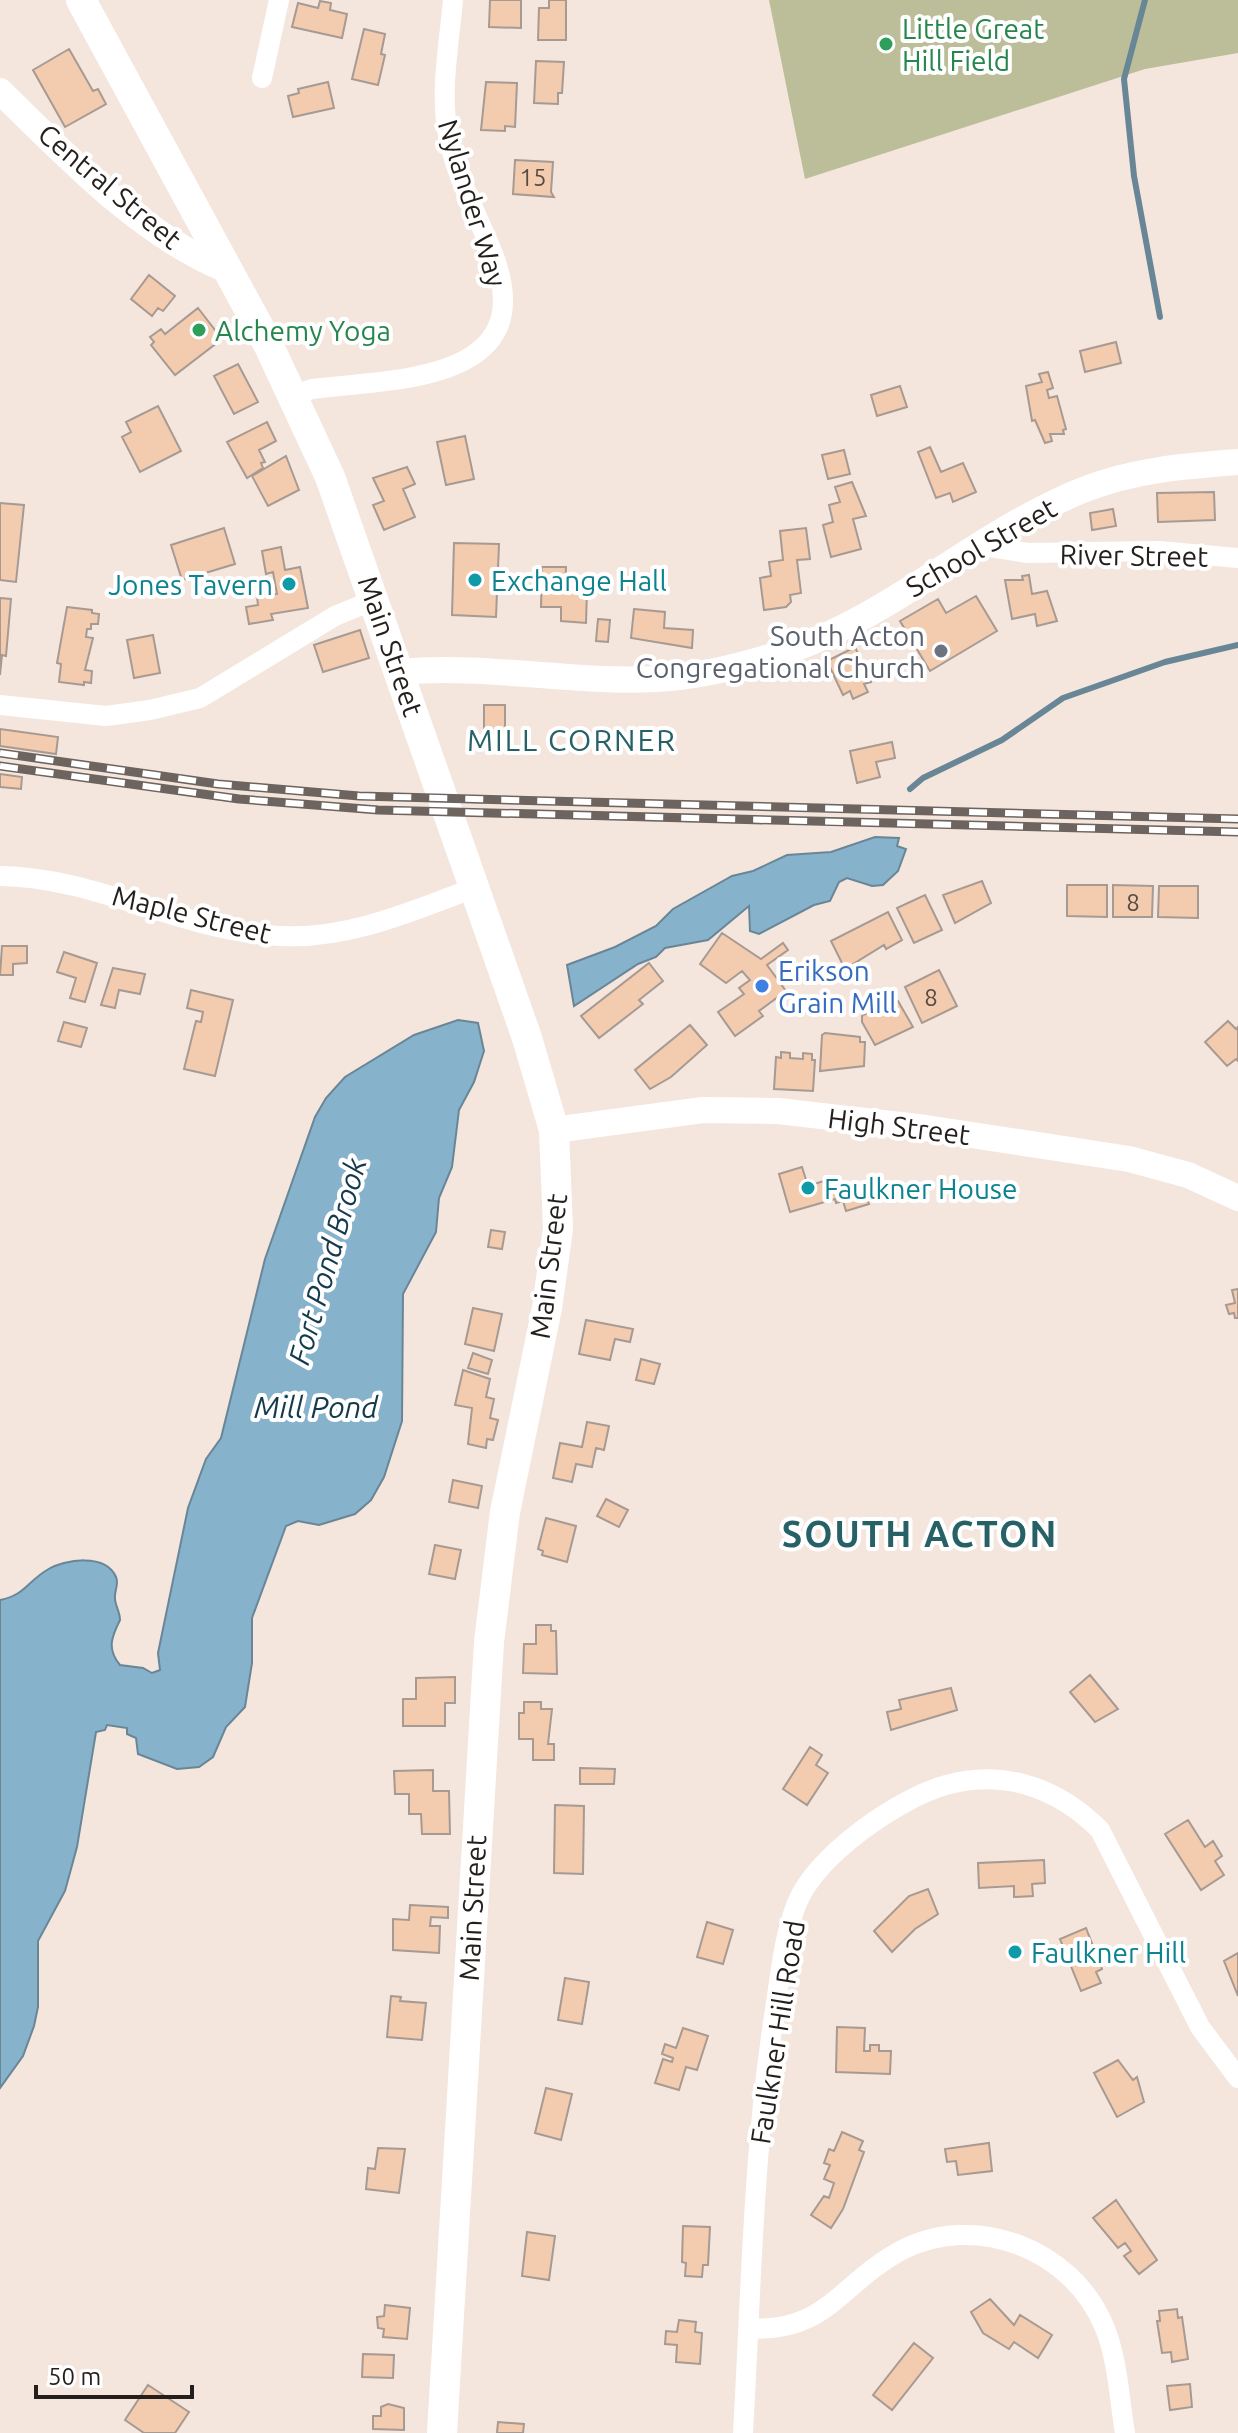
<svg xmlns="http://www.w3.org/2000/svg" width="1238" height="2433" font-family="Ubuntu,sans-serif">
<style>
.green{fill:#bbbe98}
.water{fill:#87b2cc;stroke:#698697;stroke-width:2}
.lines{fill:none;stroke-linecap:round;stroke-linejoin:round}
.stream{stroke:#698697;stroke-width:6}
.building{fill:#f3cbaf;stroke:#a79a92;stroke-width:2}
.minor{stroke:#fff;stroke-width:20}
.tertiary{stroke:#fff;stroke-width:26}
.secondary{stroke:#fff;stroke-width:30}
.rail-casing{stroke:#6d645f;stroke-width:9}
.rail{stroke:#fff;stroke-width:6;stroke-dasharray:18;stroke-linecap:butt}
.leisure-dot{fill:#2e9e5b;stroke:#fff;stroke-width:3}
.culture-dot{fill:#0f9aa8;stroke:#fff;stroke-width:3}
.worship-dot{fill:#6b7280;stroke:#fff;stroke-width:3}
.shop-dot{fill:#3f7fe0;stroke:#fff;stroke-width:3}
.labels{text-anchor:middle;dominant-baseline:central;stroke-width:8;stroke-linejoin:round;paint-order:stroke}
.number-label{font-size:24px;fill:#584a41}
.leisure-label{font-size:28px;fill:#27864d;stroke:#fff;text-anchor:start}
.street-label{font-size:28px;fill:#241f1c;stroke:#fff}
.culture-label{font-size:28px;fill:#0d838f;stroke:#fff;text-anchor:start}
.worship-label{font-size:28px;fill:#5b616d;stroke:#fff;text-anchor:end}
.shop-label{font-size:28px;fill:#366cbe;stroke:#fff;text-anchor:start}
.neighbourhood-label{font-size:30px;letter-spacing:2px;fill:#276166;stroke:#fff}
.water-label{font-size:30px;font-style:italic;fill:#143a4d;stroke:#fff}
.district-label{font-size:36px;font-weight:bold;letter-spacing:2px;fill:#276166;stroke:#fff}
</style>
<rect width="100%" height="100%" fill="#f4e6dd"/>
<path class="green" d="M769,0H1238V53L1145,69L805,179Z"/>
<path class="water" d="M875,837L899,838L897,846L906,849L898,871L883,885L872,886L847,878L839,882L830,901L814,905L759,934L750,931L749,906L708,940L665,948L656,957L638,964L574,1006L567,965L615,947L656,926L673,909L732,876L753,871L787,855L831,852Z
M458,1020L478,1023L484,1051L474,1082L459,1110L452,1167L439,1198L436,1232L403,1294L402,1421L384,1477L371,1500L355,1514L319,1525L298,1521L286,1526L252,1618V1663L245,1707L226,1727L213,1757L199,1767L177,1769L138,1754L136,1738L127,1734V1728L107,1725L105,1730L96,1732L77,1847L65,1891L38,1941V2007L34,2026L23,2056L0,2088V1600C25,1595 27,1582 47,1570C65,1559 106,1553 116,1577C119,1584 115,1589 115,1596C114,1604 120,1611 120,1620C111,1638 107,1649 120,1665L143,1668L152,1673L160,1670L158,1653L188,1508L206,1459L221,1438L265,1259L315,1117L326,1098L345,1077L414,1035Z"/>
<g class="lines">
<path class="stream" d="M1145,0L1124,79L1134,176L1160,317
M910,789L923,778L1002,740L1063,698L1165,662L1238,645"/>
</g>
<path class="building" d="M490,0H521V28L489,27Z
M549,0H566V40H538L539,8H549Z
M320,1L331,3L330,10L347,14L342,38L292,27L298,3L318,8Z
M364,29L385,34L381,54L385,55L378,85L352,79Z
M69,49L93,91L98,89L106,104L65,127L33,70Z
M536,61L564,62L562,93H558V104L534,103Z
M328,82L334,108L293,117L288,96L299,93L298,89Z
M486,82L517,83L515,127L505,126V131L481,130Z
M515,160L553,162L551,192L554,197L513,194Z
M149,275L175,296L163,311L158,308L152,316L131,299Z
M198,308L222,339L175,375L151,345L154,342L150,337L161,329L165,334Z
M1116,342L1121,363L1085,372L1080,351Z
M238,364L258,402L234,414L214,376Z
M1048,372L1053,388L1047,390L1049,398L1057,396L1066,429L1063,430L1064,434H1050L1052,441L1045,443L1035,420L1032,421L1026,386L1042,382L1039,374Z
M900,386L907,407L877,416L871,395Z
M158,406L181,451L140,472L122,437L131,432L126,422Z
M267,422L276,441L259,450L265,462L261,463L263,468L247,478L227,442Z
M465,436L474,479L446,485L437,442Z
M930,447L941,472L963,463L976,492L953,502L950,493L936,498L918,452Z
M844,450L850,474L828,479L822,455Z
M286,456L299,490L268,506L252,476Z
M407,467L415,484L403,489L415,517L384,530L373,505L384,501L373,478Z
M852,482L866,516L853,519L861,549L831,557L823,525L833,522L829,505L840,502L835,487Z
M1214,492L1215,520L1158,522L1157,493Z
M0,503L24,505L16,582L0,580Z
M1113,509L1116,526L1092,530L1090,513Z
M224,528L235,564L182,580L171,545Z
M806,528L810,559L797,560L801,593L790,595L791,602L786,607L764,610L760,578L771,576L769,562L783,560L780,531Z
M454,543L499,544L496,617L452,615Z
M281,547L285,570L300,567L308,608L271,614L273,620L249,624L246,607L258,605L257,597L277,594L273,572L266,574L262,551Z
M542,567H566L565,589L587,590L586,623L561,621V607H541Z
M1029,575L1032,594L1047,591L1057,621L1037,626L1035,614L1012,619L1005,580H1023L1022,576Z
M976,596L997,631L930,671L900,621L938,599L946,613Z
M0,598L11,599L6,656L2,655L0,675Z
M67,607L92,610V613L99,614L98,624H91V629H87L86,637L93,638L85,670L92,671L91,683L84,682V685L59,682L61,664L57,663Z
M634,609L665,612L664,628L693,630L692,648L631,638Z
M598,619L610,620L608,642L596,641Z
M360,630L369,658L323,672L314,645Z
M153,635L160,673L134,678L127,640Z
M855,647L871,682L864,684L868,692L853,699L850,691L843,695L827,661Z
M484,705H505V741L484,740Z
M0,729L58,737L56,754L0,746Z
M892,742L895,758L876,762L880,777L857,783L850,751Z
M0,774L22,777L21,789L0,787Z
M982,881L991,903L955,923L943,895Z
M1067,885H1107V917L1067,916Z
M1113,885L1153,886L1152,917H1113Z
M1159,886H1198V918L1158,917Z
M925,895L942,930L914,943L897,908Z
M888,912L902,940L886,949L884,945L845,969L831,941Z
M722,933L761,959L783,943L788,950L767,965L786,991L759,1011L763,1016L735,1036L718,1012L744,994L739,988L750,980L742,971L726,983L700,964Z
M2,946H27V963L13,964V975H0Z
M64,952L97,963L85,1002L70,998L76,978L57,972Z
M649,963L663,981L639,1000L643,1004L599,1038L581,1016Z
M113,968L145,974L140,994L119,990L115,1008L101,1005Z
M939,970L957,1006L922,1023L905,987Z
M191,990L233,1000L215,1076L184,1069L196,1021L201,1022L203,1012L187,1008Z
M892,999L895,1003L898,1001L913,1027L875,1045L862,1022V1016Z
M1228,1021L1236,1029L1238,1027V1061L1236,1059L1227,1066L1205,1042Z
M64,1022L87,1028L81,1047L58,1041Z
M690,1025L707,1045L671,1077L650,1089L635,1070Z
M825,1033L860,1037V1042H865L864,1066L820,1071L822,1035Z
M781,1052L790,1053V1058L803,1059V1053L812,1054V1060H815L813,1091L774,1089L776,1057L781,1058Z
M802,1167L808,1186L830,1179L834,1191L851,1186L853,1194L865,1191L869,1204L846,1211L843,1201L836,1203L835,1199L790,1212L779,1174Z
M491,1230L505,1232L502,1249L488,1247Z
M1238,1289V1318H1235L1234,1313L1229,1314L1226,1305L1235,1303L1232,1290Z
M473,1308L502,1314L494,1351L465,1344Z
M586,1320L633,1329L630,1342L615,1339L610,1360L579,1354Z
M473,1353L492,1360L488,1374L468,1368Z
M641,1359L660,1364L654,1384L636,1380Z
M463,1370L490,1379L486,1397L494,1399L490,1418L498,1420L493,1440L487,1439L486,1448L468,1444L472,1408L455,1405Z
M587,1422L609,1426L604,1450L596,1448L592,1467L576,1464L572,1482L553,1478L560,1443L582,1447Z
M453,1480L482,1486L478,1508L449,1502Z
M606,1499L628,1510L619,1527L597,1516Z
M546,1518L576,1526L567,1562L542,1555L543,1551L538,1549Z
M435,1545L461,1550L455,1579L429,1574Z
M536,1625H551V1631H556L557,1674L523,1673L524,1644H536Z
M1090,1675L1118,1709L1095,1722L1070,1692Z
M455,1677V1703H445V1726H403V1699H416V1678Z
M951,1688L957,1710L891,1730L887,1712L901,1709L899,1700Z
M524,1702H541V1709H552L548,1744H554V1760H533V1739H519V1713H524Z
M810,1747L822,1755L816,1765L828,1773L807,1805L783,1789Z
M580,1768L615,1769L614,1784H580Z
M433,1770V1791H449L450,1834H422L421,1814H409V1794H395L394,1771Z
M555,1805L584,1806L583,1874L554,1873Z
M1188,1820L1205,1847L1213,1841L1222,1856L1215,1861L1224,1875L1201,1890L1165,1834Z
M1044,1860L1045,1883L1032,1884L1033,1896L1014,1897V1886L979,1888L978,1863Z
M928,1889L938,1914L915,1929L892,1952L874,1931L909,1896Z
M410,1905L448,1907V1918L431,1917L430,1926H440L439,1953L393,1950V1919L409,1920Z
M707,1922L733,1930L723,1964L697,1957Z
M1086,1928L1102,1969L1096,1972L1101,1983L1081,1991L1060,1939Z
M1238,1953V1996L1224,1961Z
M565,1978L589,1982L582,2024L558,2020Z
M391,1996L401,1997L400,2001L426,2003L422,2040L387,2037Z
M837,2027L865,2028L864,2051H870V2045H879V2051H891L890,2074L836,2072Z
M683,2028L708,2036L697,2070L686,2067L679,2090L655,2083L663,2059L672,2062L673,2058L662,2054L665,2044L676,2048Z
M1118,2060L1133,2080L1137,2077L1144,2102L1117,2117L1094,2073Z
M546,2088L572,2094L561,2140L535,2133Z
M842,2132L863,2141L859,2150L864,2152L843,2209L831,2228L811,2215L824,2196L829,2198L834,2183L824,2179L830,2165L824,2163L829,2149L834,2151Z
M989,2143L992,2171L958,2175L956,2161L947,2162L945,2149Z
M378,2148L405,2149L399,2193L366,2189L368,2168L375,2169Z
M1116,2200L1157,2260L1139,2274L1124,2256L1131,2251L1125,2243L1118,2248L1093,2218Z
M683,2226L710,2227L708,2265H703L702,2277L685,2276L686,2263L682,2262Z
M527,2232L555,2236L549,2280L522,2276Z
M990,2299L1014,2325L1020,2315L1052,2335L1038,2358L1014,2342L1009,2349L983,2333L971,2312Z
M385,2305L410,2308L407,2339L383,2337L384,2329L378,2328L377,2317L384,2316Z
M1177,2309L1178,2318L1182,2317L1188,2359L1172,2362L1171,2352L1162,2353L1157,2321H1160L1159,2311Z
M679,2320L696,2322L695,2332L702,2333L700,2364L676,2362L677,2345L665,2344L666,2331L677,2332Z
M914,2343L933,2358L892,2410L873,2395Z
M363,2354L394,2355L393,2378L362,2377Z
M1190,2384L1192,2407L1170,2410L1167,2386Z
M148,2385L189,2412L175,2433H144L125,2420Z
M388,2404L404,2408V2430L373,2429V2416H381V2407Z
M498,2422L524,2424L523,2433H497Z"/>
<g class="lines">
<path class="minor" d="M262,78L279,0
M295,395L312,389C390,379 539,384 495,259C480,219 458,182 449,140C439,95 449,45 453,0
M983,546L1028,553L1159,551L1238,558
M0,705L106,716L150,710L200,698L335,616L374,600
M0,876C97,877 184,932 280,936C347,940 413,911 474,888
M749,2328C825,2334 841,2283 900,2251C975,2211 1072,2249 1104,2326C1118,2359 1119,2398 1125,2433
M743,2433C751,2294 753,2154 774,2016C780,1979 783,1938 797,1903C817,1855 897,1799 946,1785C1005,1769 1058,1788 1100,1830L1200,2027L1238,2078"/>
<path class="tertiary" d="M0,91C67,156 139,234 227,270
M400,672C485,664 570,683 655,679C699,677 743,666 785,652C893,616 978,532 1083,490C1133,470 1185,466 1238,462
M554,1130L703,1110L778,1111L926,1128L1129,1159L1188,1175L1238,1198"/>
<path class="secondary" d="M81,0L268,344L330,477L527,1038L554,1130L558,1229L547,1308L505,1512L489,1642L442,2433"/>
<g class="rail-casing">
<path id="rail" d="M0,753L218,784L359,796L1238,819
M0,766L239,799L378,810L1238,832"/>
</g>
<use href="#rail" class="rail"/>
</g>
<g class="leisure-dot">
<circle cx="886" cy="44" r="8"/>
<circle cx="199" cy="330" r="8"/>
</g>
<g class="culture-dot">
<circle cx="475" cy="580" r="8"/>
<circle cx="289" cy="584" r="8"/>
<circle cx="808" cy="1188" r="8"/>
<circle cx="1015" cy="1952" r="8"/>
</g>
<circle class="worship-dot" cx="941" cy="651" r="8"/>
<circle class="shop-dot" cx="762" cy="986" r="8"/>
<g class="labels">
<g class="number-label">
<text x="533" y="177">15</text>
<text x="1133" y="902">8</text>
<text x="931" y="997">8</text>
</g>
<g class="leisure-label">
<text x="902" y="28">Little Great<tspan x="902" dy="32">Hill Field</tspan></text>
<text x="215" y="330">Alchemy Yoga</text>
</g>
<g class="street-label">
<text transform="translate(110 186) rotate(40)">Central Street</text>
<text transform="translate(473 203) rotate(73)">Nylander Way</text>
<text transform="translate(981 547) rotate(-30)">School Street</text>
<text transform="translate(1134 555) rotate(1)">River Street</text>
<text transform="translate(391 646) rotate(71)">Main Street</text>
<text transform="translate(192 914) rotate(14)">Maple Street</text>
<text transform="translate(899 1126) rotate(7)">High Street</text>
<text transform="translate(548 1266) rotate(-83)">Main Street</text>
<text transform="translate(472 1908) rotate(-87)">Main Street</text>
<text transform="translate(777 2032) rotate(-81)">Faulkner Hill Road</text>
</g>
<g class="culture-label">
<text x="491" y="580">Exchange Hall</text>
<text x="273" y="584" text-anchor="end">Jones Tavern</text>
<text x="824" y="1188">Faulkner House</text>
<text x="1031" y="1952">Faulkner Hill</text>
</g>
<g class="worship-label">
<text x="925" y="635">South Acton<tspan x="925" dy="32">Congregational Church</tspan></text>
</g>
<g class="shop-label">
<text x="778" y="970">Erikson<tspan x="778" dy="32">Grain Mill</tspan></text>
</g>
<g class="neighbourhood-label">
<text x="572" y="740">MILL CORNER</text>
</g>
<g class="water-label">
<text transform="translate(327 1261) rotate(-74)">Fort Pond Brook</text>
<text x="316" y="1407">Mill Pond</text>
</g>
<g class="district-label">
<text x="920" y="1533">SOUTH ACTON</text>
</g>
</g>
<path d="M36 2385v12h156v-12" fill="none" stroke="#241f1c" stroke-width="4"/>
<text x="48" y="2385" font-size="24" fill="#241f1c" stroke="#ffffff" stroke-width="6" paint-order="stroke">50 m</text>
</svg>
